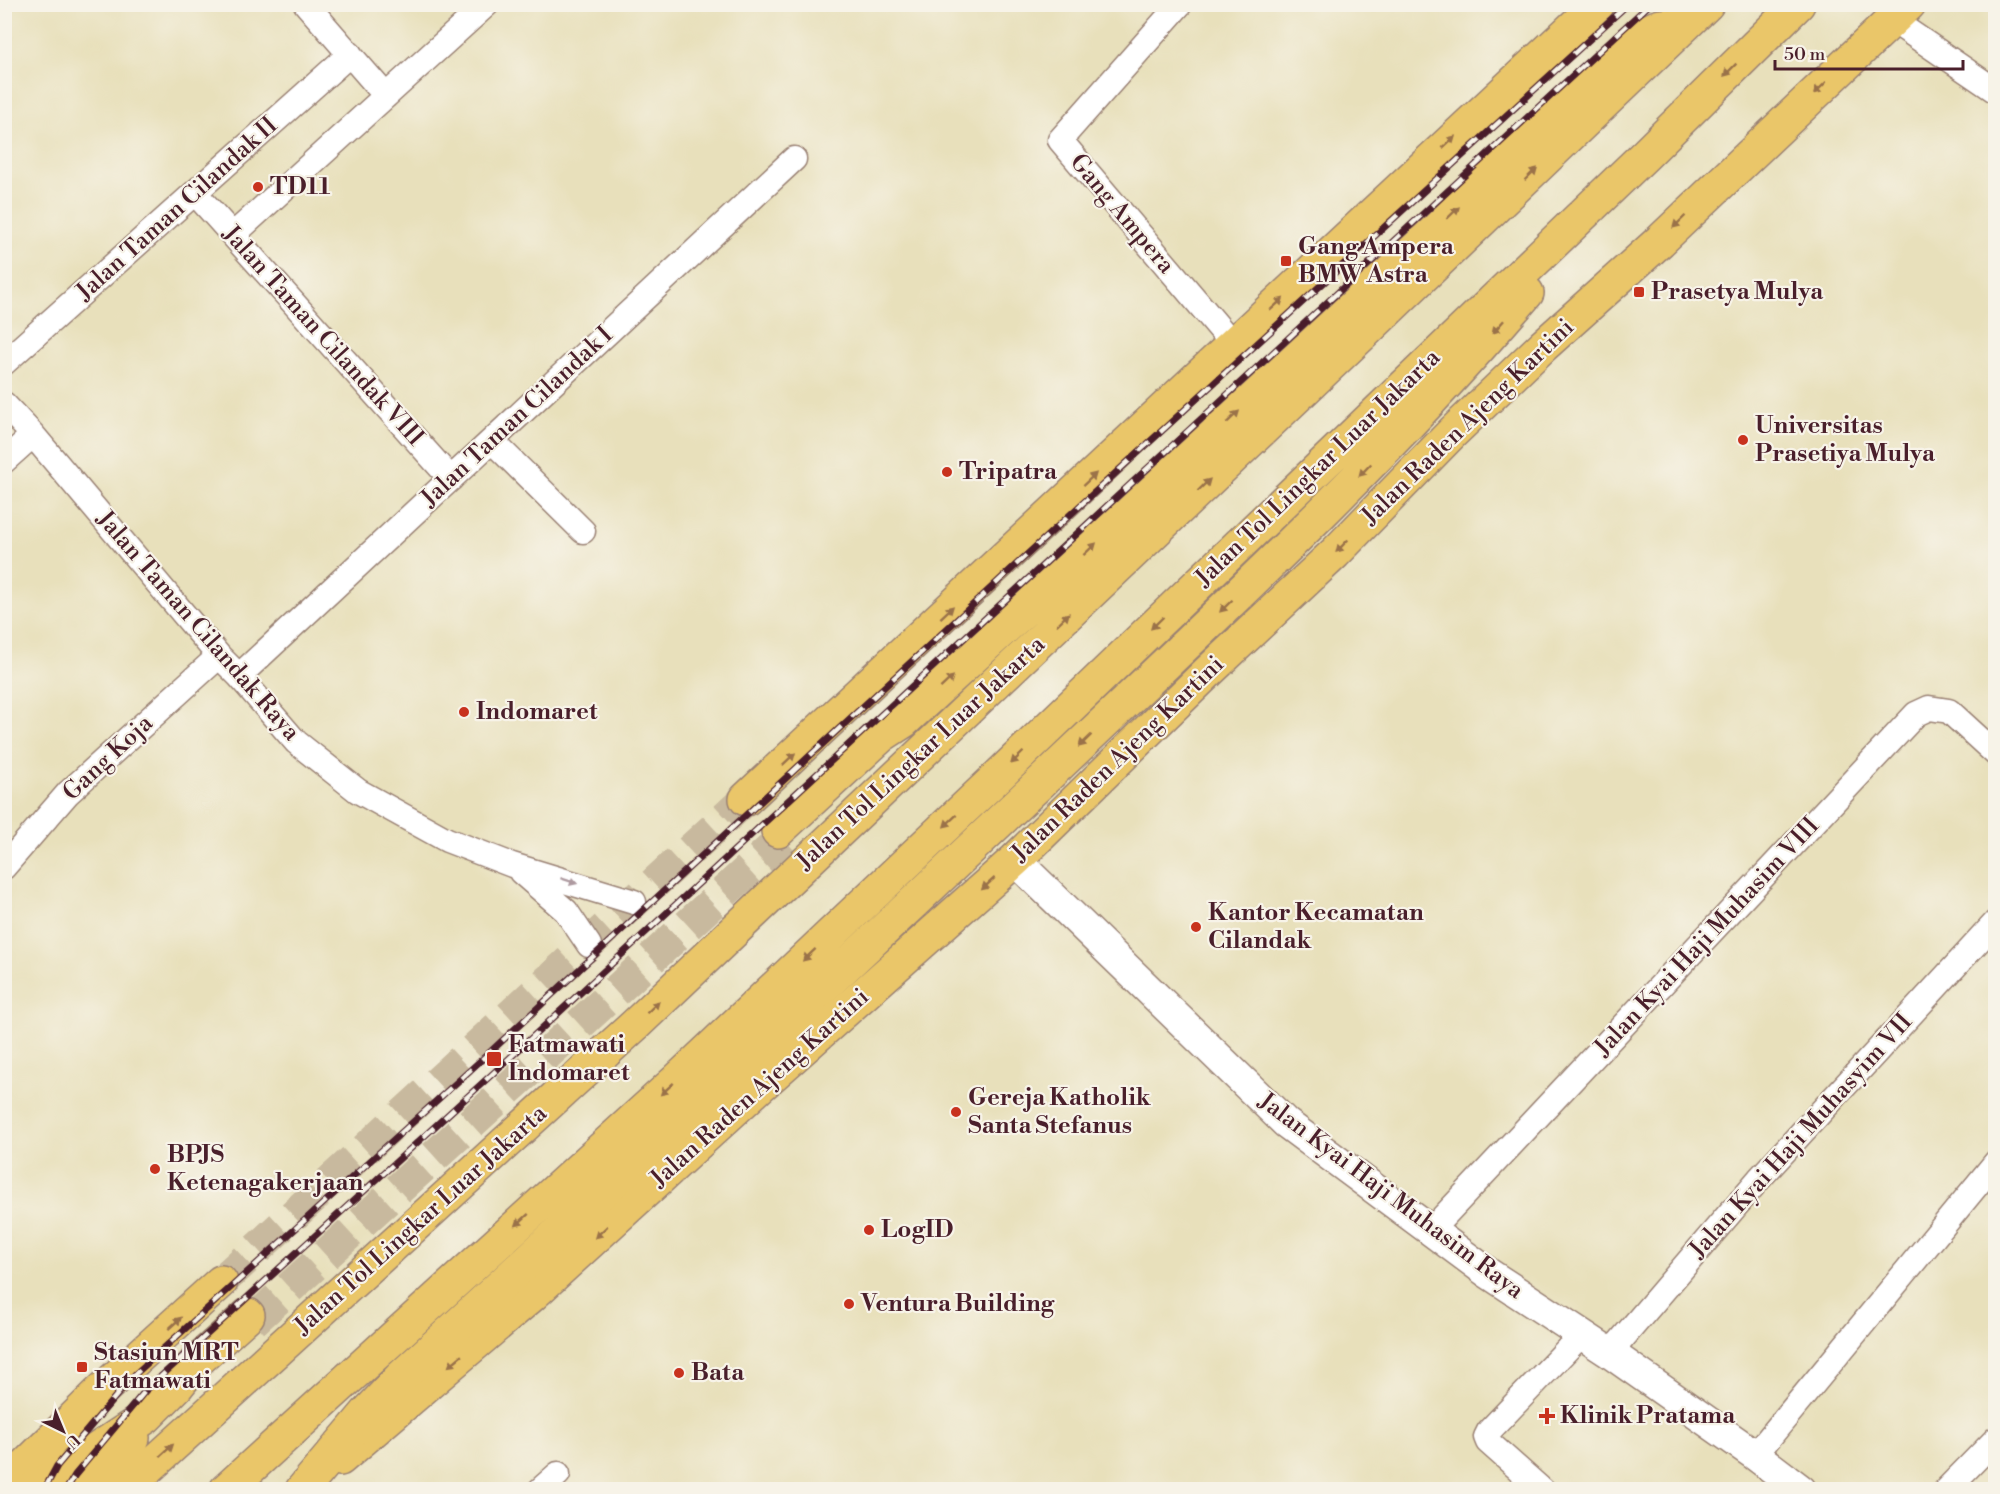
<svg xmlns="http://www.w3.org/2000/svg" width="2000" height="1494" font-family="'Libre Bodoni',serif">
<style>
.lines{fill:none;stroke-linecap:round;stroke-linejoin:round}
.trunk-tunnel{stroke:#c8b99e;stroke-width:33;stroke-dasharray:33 16;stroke-linecap:butt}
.motorway-tunnel{stroke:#c8b99e;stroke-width:33;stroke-dasharray:33 16;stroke-linecap:butt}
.minor-casing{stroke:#998073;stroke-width:27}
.tertiary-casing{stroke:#998073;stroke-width:33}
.trunk-casing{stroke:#998073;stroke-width:36}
.motorway-casing{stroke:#998073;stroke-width:36}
.minor{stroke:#fff;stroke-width:24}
.tertiary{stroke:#fff;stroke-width:30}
.trunk{stroke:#eac669;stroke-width:33}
.motorway{stroke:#eac669;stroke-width:33}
.rail-casing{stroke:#4a1f2b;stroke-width:7}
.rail{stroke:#f7f3e8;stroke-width:4.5;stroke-dasharray:14;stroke-linecap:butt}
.oneway{fill:#9a724a}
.oneway2{fill:#ae9aa0}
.poi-dot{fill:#c8321e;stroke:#f7f3e8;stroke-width:2}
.labels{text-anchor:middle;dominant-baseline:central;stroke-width:4.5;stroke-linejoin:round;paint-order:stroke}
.poi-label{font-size:24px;font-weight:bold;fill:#4a1f2b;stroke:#f7f3e8;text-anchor:start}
.street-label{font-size:24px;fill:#4a1f2b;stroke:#f7f3e8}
</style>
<rect width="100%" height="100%" fill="#f7f3e8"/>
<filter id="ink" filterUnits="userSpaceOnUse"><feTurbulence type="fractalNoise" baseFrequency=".0167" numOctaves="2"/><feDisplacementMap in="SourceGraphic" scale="12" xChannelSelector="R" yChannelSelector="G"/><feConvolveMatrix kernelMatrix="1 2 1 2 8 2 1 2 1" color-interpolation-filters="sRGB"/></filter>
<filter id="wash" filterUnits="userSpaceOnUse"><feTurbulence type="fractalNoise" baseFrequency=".008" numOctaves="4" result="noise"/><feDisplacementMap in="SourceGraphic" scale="24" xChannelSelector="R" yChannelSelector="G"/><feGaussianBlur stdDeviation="1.35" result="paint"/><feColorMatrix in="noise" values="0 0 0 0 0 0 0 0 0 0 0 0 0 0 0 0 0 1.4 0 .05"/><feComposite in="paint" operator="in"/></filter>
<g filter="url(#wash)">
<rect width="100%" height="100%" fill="#e8e0bb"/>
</g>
<g filter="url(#ink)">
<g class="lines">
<path class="trunk-tunnel" d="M221,1282L746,799"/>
<path class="motorway-tunnel" d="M253,1321L559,1043L783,838"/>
<g class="minor-casing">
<path id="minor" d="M306,4L386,96
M1180,4L1060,140L1233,344
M1892,20L1996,91
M195,193L451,479
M233,235L487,4
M4,363L350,54
M4,404L33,435L219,656L239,676L296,742L358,791L447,840L512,865L634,902
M492,441L583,531
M4,461L33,435
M239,676L794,159
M4,867L68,793L219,656
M521,872L566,911L589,945
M1431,1230L1916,714L1929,708L1949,711L1996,754
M1610,1353L1759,1179L1996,922
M1755,1455L1996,1162
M540,1490L558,1474
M1542,1490L1488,1442L1486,1437L1489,1431L1582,1334
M1946,1490L1996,1439"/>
</g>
<g class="tertiary-casing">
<path id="tertiary" d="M1015,860L1286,1123L1488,1273L1610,1353L1755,1455L1801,1490"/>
</g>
<g class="trunk-casing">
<path id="trunk" d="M746,799L1598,4
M340,1459L531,1296L758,1088L1015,860L1209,671L1335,553L1453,432L1543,346L1660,241L1909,4
M4,1487L101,1391L221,1282"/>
</g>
<g class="motorway-casing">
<path id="motorway" d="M778,831L881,736L904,721L1437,229L1564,106L1642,36C1653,28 1659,24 1672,26
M31,1490L72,1466L146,1417L177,1386L197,1361L248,1315
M86,1490L102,1476L133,1438
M124,1490L635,1025L1367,330L1707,4
M226,1490L677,1080L993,781L1645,155L1798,4
M302,1490L367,1413L400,1378C628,1169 855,959 1079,746C1233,600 1389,455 1527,293"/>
</g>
<use href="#minor" class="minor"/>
<use href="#tertiary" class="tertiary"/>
<use href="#trunk" class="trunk"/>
<use href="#motorway" class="motorway"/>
<g class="rail-casing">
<path id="rail" d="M44,1490L57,1466L132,1377L489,1053L1072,513L1628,4
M66,1490L75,1475L146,1390L500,1067L1650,4"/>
</g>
<use href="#rail" class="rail"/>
</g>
<defs><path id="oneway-solid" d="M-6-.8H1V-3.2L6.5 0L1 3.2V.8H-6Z" transform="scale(1.5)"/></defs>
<g class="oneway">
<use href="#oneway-solid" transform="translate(1730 70) rotate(135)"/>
<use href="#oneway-solid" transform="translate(1820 88) rotate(136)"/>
<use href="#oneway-solid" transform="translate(1449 142) rotate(-43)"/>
<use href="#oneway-solid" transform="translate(1531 174) rotate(-44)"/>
<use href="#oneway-solid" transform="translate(1453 213) rotate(-44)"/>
<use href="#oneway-solid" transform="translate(1679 222) rotate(136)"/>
<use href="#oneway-solid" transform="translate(1277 304) rotate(-42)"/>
<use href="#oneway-solid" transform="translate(1498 327) rotate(132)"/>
<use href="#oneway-solid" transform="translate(1233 417) rotate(-43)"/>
<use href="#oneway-solid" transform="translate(1365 470) rotate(134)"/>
<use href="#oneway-solid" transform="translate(1090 479) rotate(-43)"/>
<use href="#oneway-solid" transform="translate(1204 485) rotate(-44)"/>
<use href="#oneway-solid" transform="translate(1342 546) rotate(134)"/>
<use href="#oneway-solid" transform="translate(1090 549) rotate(-43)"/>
<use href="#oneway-solid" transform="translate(1226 606) rotate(136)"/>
<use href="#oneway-solid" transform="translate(947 612) rotate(-43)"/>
<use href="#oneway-solid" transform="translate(1063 619) rotate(-44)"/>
<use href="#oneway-solid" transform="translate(1157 623) rotate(136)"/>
<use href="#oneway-solid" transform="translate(947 682) rotate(-43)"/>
<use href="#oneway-solid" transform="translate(1085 741) rotate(136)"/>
<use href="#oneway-solid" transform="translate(1017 758) rotate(136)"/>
<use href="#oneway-solid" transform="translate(789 759) rotate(-43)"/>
<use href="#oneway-solid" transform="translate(950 821) rotate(137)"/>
<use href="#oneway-solid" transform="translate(988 884) rotate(138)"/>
<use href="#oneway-solid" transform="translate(809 955) rotate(137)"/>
<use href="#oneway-solid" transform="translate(653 1007) rotate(-44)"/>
<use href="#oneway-solid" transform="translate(667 1089) rotate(138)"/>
<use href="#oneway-solid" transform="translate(522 1220) rotate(138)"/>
<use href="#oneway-solid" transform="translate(601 1232) rotate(137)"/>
<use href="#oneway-solid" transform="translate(175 1323) rotate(-42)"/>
<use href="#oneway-solid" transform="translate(455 1361) rotate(140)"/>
<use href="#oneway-solid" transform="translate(167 1450) rotate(-42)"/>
</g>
<use class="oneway2" href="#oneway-solid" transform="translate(569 881) rotate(18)"/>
</g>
<g class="poi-dot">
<circle cx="258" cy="187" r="6"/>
<rect x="1280" y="255" width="12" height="12" rx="3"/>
<rect x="1633" y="286" width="12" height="12" rx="3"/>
<circle cx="1743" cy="440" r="6"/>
<circle cx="947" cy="472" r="6"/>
<circle cx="464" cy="712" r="6"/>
<circle cx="1196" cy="927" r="6"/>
<rect x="486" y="1051" width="16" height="16" rx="3"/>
<circle cx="956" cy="1112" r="6"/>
<circle cx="155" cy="1169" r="6"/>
<circle cx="869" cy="1230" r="6"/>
<circle cx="849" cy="1304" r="6"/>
<rect x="76" y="1361" width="12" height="12" rx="3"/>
<circle cx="679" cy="1373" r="6"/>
<path d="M1544 1407h6v6h6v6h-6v6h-6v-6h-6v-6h6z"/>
</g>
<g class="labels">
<g class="poi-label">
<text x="270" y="187">TD11</text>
<text x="1298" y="247">Gang Ampera<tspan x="1298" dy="28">BMW Astra</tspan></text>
<text x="1651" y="292">Prasetya Mulya</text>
<text x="1755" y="426">Universitas<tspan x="1755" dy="28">Prasetiya Mulya</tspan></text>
<text x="959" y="472">Tripatra</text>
<text x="476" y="712">Indomaret</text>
<text x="1208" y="913">Kantor Kecamatan<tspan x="1208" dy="28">Cilandak</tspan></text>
<text x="508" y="1045">Fatmawati<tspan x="508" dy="28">Indomaret</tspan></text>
<text x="968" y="1098">Gereja Katholik<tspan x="968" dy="28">Santa Stefanus</tspan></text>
<text x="167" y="1155">BPJS<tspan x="167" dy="28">Ketenagakerjaan</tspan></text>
<text x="881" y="1230">LogID</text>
<text x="861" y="1304">Ventura Building</text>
<text x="94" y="1353">Stasiun MRT<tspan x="94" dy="28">Fatmawati</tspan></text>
<text x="691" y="1373">Bata</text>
<text x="1560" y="1416">Klinik Pratama</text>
</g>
<g class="street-label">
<text transform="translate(177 209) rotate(-42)">Jalan Taman Cilandak II</text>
<text transform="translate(1122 214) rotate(50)">Gang Ampera</text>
<text transform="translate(323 336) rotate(48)">Jalan Taman Cilandak VIII</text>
<text transform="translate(517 417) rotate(-43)">Jalan Taman Cilandak I</text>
<text transform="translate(1468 422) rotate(-44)">Jalan Raden Ajeng Kartini</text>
<text transform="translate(1318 468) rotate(-44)">Jalan Tol Lingkar Luar Jakarta</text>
<text transform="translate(198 626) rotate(49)">Jalan Taman Cilandak Raya</text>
<text transform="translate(921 753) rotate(-43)">Jalan Tol Lingkar Luar Jakarta</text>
<text transform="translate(108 758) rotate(-43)">Gang Koja</text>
<text transform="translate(1118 759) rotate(-44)">Jalan Raden Ajeng Kartini</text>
<text transform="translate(1707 937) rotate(-47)">Jalan Kyai Haji Muhasim VIII</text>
<text transform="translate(760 1088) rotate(-42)">Jalan Raden Ajeng Kartini</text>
<text transform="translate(1801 1136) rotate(-48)">Jalan Kyai Haji Muhasyim VII</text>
<text transform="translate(1391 1196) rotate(37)">Jalan Kyai Haji Muhasim Raya</text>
<text transform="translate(421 1220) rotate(-42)">Jalan Tol Lingkar Luar Jakarta</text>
</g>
</g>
<rect width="2000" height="1494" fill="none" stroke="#f7f3e8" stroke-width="24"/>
<g transform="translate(63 1431) rotate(137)" stroke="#f7f3e8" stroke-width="4.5" paint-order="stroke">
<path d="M0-4.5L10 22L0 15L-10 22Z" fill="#4a1f2b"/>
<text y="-9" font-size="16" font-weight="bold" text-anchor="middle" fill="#4a1f2b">U</text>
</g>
<path d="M1775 60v9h188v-9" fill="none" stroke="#4a1f2b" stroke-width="3"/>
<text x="1784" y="60" font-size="18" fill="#4a1f2b" stroke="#f7f3e8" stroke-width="4.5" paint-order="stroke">50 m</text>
</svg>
